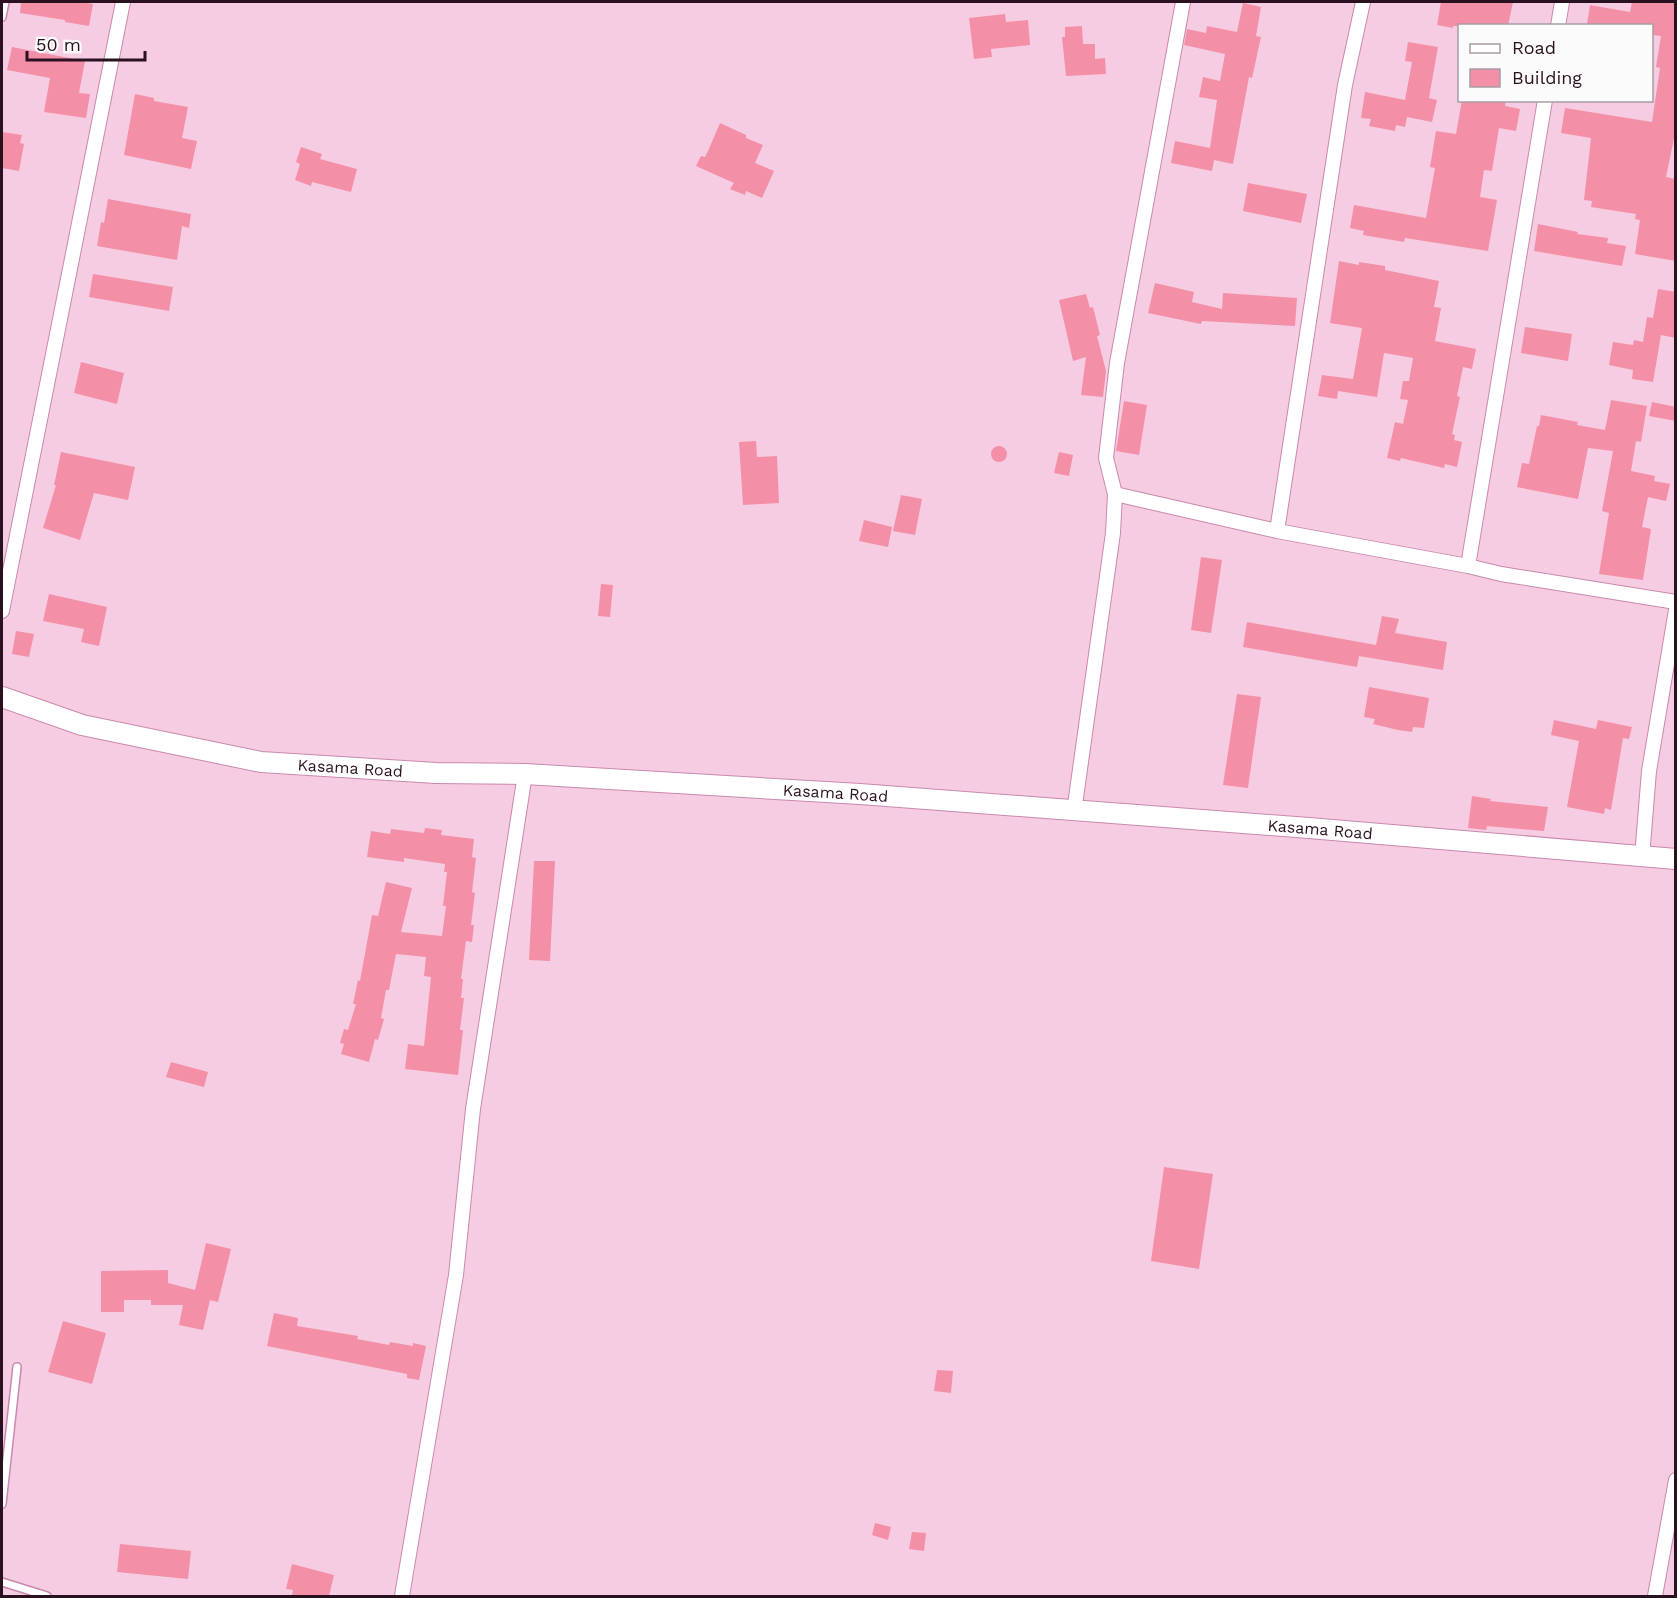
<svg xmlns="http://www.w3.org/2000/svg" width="1677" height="1598" font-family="'Work Sans',sans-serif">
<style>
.building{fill:#f48fa8}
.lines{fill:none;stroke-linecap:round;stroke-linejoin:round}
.lane-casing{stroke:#ca88ae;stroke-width:10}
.street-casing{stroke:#ca88ae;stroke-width:16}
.secondary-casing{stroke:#ca88ae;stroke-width:22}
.lane{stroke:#fff;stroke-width:7}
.street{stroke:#fff;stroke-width:14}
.secondary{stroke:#fff;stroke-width:20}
.labels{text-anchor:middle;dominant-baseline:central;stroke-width:5;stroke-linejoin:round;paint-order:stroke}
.street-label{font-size:16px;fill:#2a1120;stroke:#fbfbfb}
</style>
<rect width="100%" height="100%" fill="#f6cce3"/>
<path class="building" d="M21,2H80L93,4L89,26L65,22V20L20,13Z
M1441,2H1513L1508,26H1453V28L1437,25Z
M1632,2H1676V129L1666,177L1676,179V261L1635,254L1640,220L1635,219L1636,214L1591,207L1592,201L1584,200L1591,138L1561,133L1565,108L1652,122L1660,68L1656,67L1661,36L1652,35V26L1587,24L1590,5L1630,12Z
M1243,3L1261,7L1256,36L1261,37L1252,78L1249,77L1233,164L1214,160L1212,171L1171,163L1175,141L1210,148L1217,100L1199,97L1203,77L1220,81L1225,54L1184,45L1187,29L1206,33L1207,26L1237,32Z
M1005,14L1006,22L1028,20L1030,45L991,49L992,57L974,59L969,18Z
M1082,26L1083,44H1095V59L1105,58L1106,74L1066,76L1062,37H1065V27Z
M1408,42L1438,47L1429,98L1437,100L1432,122L1407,117L1405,127L1396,125L1395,131L1369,126L1371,119L1361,118L1365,92L1405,100L1412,62L1405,61Z
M12,47L85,61L79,93L90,94L86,118L44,112L50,78L7,70Z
M135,94L154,98V101L188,107L182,138L197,141L191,169L124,155Z
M1462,100H1506L1505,106L1520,109L1516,131L1499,128L1492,171L1484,170L1480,197L1497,200L1488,251L1405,238L1404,242L1363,235L1364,231L1350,228L1354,205L1426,218L1435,168L1430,167L1436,131L1456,134Z
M720,123L746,135V138L763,145L755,163L774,171L762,198L746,191L745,195L730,189L734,183L696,166L701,156L705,157L708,151Z
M2,132L22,135L20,143L24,144L19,171L2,168Z
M301,147L322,154L320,159L357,169L351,192L312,182L311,186L295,180L300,164L296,162Z
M1248,183L1307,194L1301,223L1243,211Z
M108,199L191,214L189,228L182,226L177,260L97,246L101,222L104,223Z
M1538,224L1578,232L1577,234L1608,238L1607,243L1626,246L1622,266L1534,251Z
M1339,261L1359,265V262L1385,266V270L1439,281L1434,307L1441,308L1435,341L1476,349L1472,369L1463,367L1457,396L1460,397L1452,434L1455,435L1454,440L1462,442L1457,467L1445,464L1444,468L1401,458L1400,461L1387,458L1395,422L1403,424L1408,400L1400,399L1403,381H1409L1413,358L1384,353L1377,397L1338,391L1337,399L1318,396L1322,375L1353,379L1362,328L1330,323Z
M93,274L173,287L169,311L89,297Z
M1155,283L1194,292L1192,302L1222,309L1223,293L1297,298L1295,326L1202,321L1201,324L1148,313Z
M1658,289L1676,292V338L1661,335L1653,382L1632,379L1633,370L1609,365L1613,342L1633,345L1634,340L1643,342L1647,317L1653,318Z
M1086,294L1090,308L1093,307L1100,335L1097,336L1106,371L1103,397L1081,395L1086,357L1073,361L1059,300Z
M1525,327L1572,334L1568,361L1521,353Z
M81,362L124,373L117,404L74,393Z
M1611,400L1647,406L1641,442L1636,441L1631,471L1655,476L1654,481L1670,484L1666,501L1648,497L1642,527L1651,529L1643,580L1599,574L1609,513L1602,511L1613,451L1588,448L1578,499L1517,487L1522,463L1529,464L1537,426H1539L1541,415L1578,422L1577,425L1605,430Z
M1124,401L1147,405L1139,455L1116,451Z
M1652,402L1676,407V421L1649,416Z
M756,441L757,457L777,456L779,503L743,505L739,442Z
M991 454a8 8 0 1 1 16 0a8 8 0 1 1-16 0Z
M61,452L135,467L128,500L94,493L80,540L43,528L56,485H54Z
M1059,452L1073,455L1069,476L1054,473Z
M901,495L922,499L915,535L893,531Z
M864,520L892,527L888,547L859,541Z
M1201,557L1222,560L1211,633L1191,630Z
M601,584L613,585L610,617L598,616Z
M49,594L107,607L99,646L81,642L84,629L43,621Z
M1382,616L1399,619L1395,633L1447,642L1443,670L1359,656L1357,667L1243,647L1247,622L1376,645Z
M16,631L34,634L29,657L12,654Z
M1369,687L1429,698L1424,728L1413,727L1412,732L1398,730L1373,724L1375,719L1364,717Z
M1237,694L1261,697L1248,788L1223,785Z
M1554,720L1596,729L1598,720L1632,727L1629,739L1623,738L1611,810L1605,808L1604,814L1567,807L1579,741L1551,735Z
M1472,796L1491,799L1490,801L1548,807L1544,831L1487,826L1486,830L1468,828Z
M425,828L442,830L441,835L474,839L472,857L476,858L472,892L475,893L471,925H474L472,942L466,941L461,979H463L461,998H464L460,1030H463L458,1075L405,1069L408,1044L424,1046L431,977L424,976L426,957L396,954L389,990H386L381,1018L384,1019L378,1040L375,1039L369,1062L341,1054L344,1044L340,1043L344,1029L348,1030L356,1004H353L358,980L360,981L372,915L378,916L386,882L412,888L401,932L442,936L446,906H443L447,872H444L445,864L404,858V862L367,857L371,831L390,834L391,829L424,833Z
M534,861H555L550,961L529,960Z
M171,1062L208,1072L204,1087L166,1077Z
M1164,1167L1213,1174L1199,1269L1151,1261Z
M206,1243L231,1249L218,1302L210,1300L203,1330L179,1325L183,1305H151V1300H124V1312H101V1271L168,1270V1283L195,1290Z
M274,1313L298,1318L297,1326L358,1336L357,1339L389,1345L390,1342L413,1346V1343L426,1346L419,1380L407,1378V1374L267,1346Z
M63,1321L106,1333L92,1384L48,1372Z
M937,1370L953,1371L951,1393L934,1391Z
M875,1523L891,1527L888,1540L872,1535Z
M912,1532L926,1533L924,1551L909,1549Z
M120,1544L191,1551L188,1579L117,1572Z
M292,1564L334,1575L329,1596H292L293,1590L286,1589Z"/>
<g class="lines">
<g class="lane-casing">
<path id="lane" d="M2,17L5,2
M2,1504L17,1367
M2,1582L47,1596"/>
</g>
<g class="street-casing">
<path id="street" d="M1558,26L1562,2
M1115,494L1277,531L1468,566L1501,574L1676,602
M1277,531L1345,85L1363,2
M1468,566L1545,100
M2,611L123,2
M1074,812L1113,533L1115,494L1106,458L1117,363L1183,2
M1642,857L1649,771L1676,610
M402,1596L456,1275L473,1109L525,774
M1655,1596L1676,1480"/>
</g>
<g class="secondary-casing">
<g id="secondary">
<path id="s1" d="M2,697L82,725L261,762L436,773L525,774L860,794L1309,828L1676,859"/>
</g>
</g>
<use href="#lane" class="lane"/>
<use href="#street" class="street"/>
<use href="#secondary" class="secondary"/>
</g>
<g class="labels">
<g class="street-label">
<text stroke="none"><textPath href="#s1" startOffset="357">Kasama Road</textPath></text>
<text stroke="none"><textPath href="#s1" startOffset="843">Kasama Road</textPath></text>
<text stroke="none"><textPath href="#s1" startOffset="1329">Kasama Road</textPath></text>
</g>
</g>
<rect width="1677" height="1598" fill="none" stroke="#2a1120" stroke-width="6"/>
<rect x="1458" y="24" width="195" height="78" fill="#fbfbfb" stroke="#a79da3" stroke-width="1.5"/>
<rect x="1470" y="44" width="30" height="9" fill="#ffffff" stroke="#a79da3" stroke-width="1.5"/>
<text x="1512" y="54" font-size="18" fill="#2a1120">Road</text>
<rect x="1470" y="69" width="30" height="18" fill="#f48fa8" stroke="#a79da3" stroke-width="1.5"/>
<text x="1512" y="84" font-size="18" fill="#2a1120">Building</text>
<path d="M27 51v9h118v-9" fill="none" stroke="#2a1120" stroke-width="3"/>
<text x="36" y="51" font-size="18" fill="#2a1120" stroke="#fbfbfb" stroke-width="4.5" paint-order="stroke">50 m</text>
</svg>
